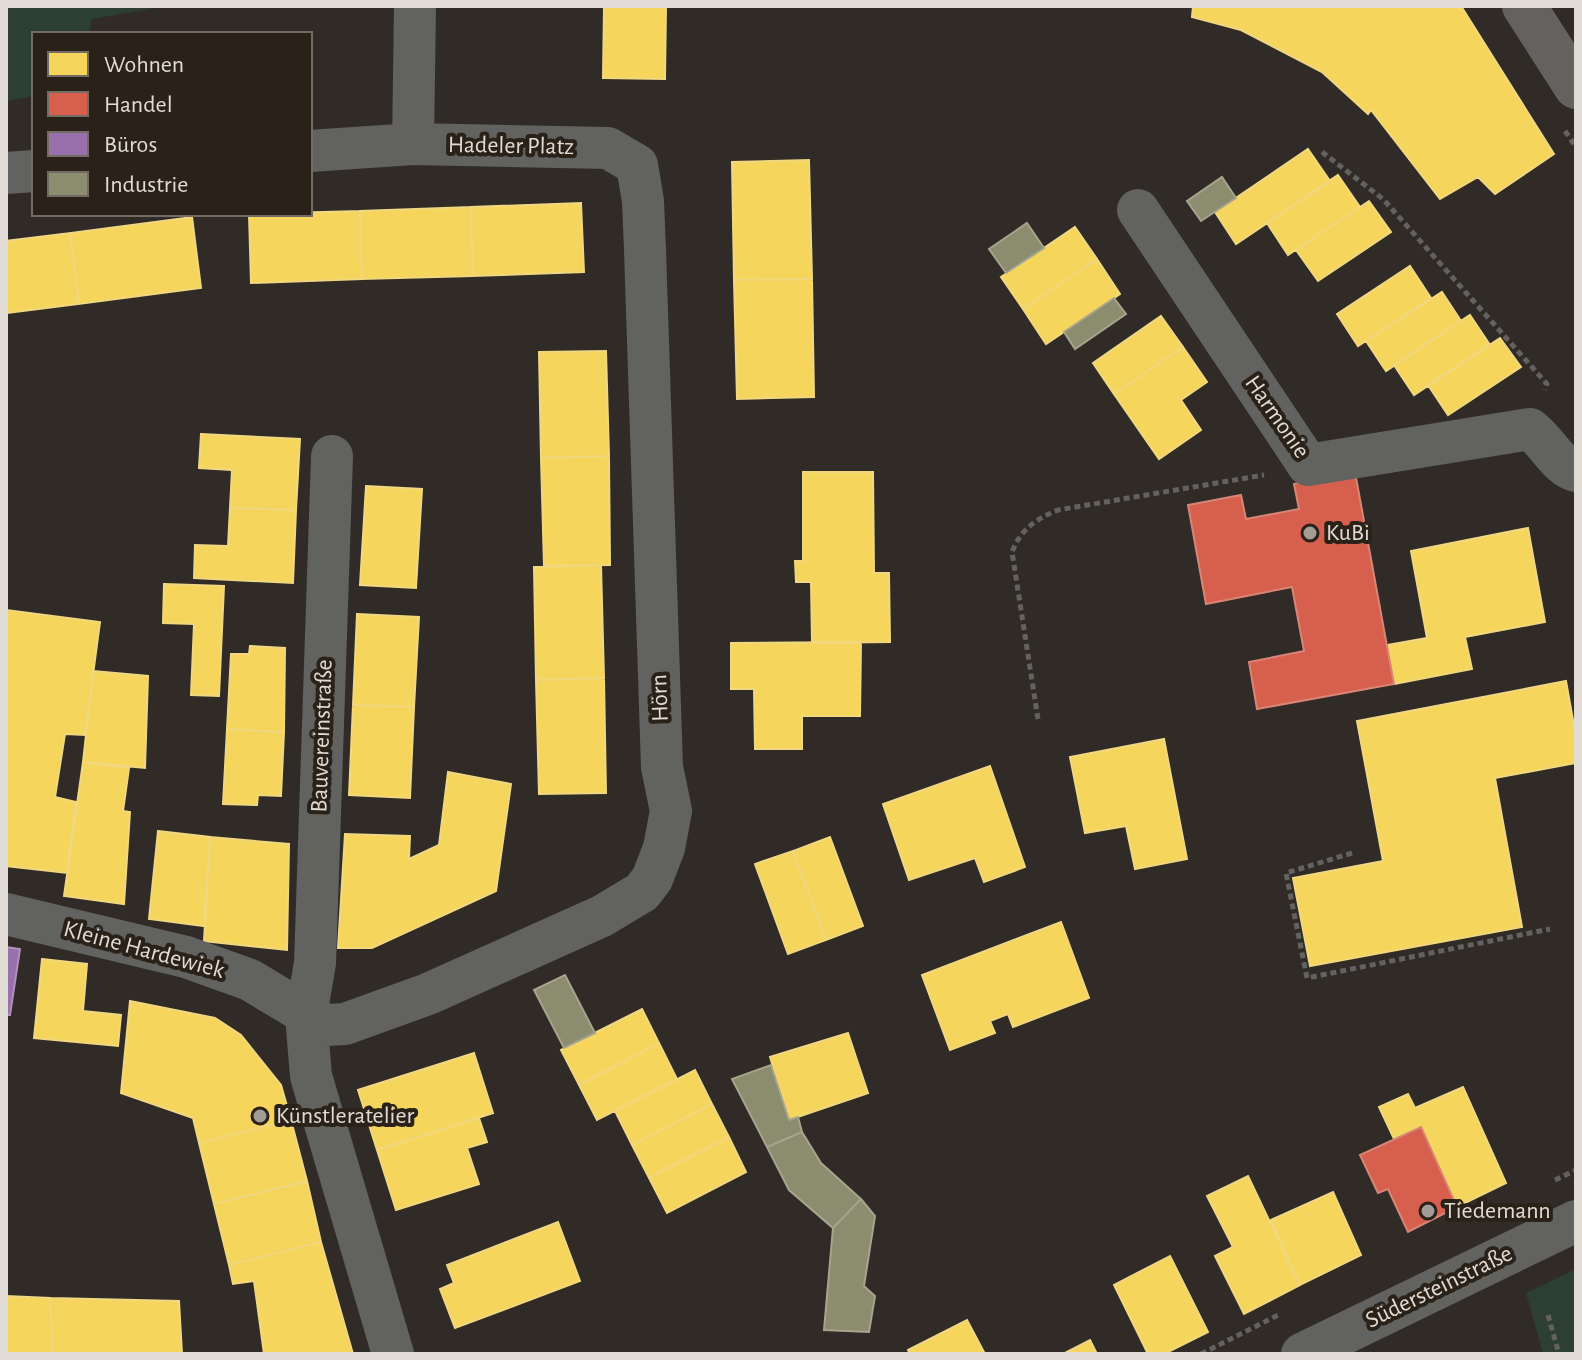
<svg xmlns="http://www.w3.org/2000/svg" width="1582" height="1360" font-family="'Alegreya Sans',sans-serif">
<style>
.green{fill:#2d3f30}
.homes{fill:#f6d55c;stroke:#f0d780;stroke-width:2}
.shops{fill:#d6604d;stroke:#d98576;stroke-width:2}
.offices{fill:#9970ab;stroke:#af90b8;stroke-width:2}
.industry{fill:#8c8c6e;stroke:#a6a48d;stroke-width:2}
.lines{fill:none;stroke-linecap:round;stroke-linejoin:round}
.path{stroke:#636260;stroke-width:5;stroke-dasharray:6 4;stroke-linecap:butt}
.minor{stroke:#626261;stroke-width:42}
.primary{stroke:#63625f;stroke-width:44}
.poi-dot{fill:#a39d98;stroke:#2a2119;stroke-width:3}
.labels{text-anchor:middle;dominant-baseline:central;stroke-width:8;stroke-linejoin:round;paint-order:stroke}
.street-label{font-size:24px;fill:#e1dbd5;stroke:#2a2119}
.poi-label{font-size:24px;fill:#e1dbd5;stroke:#2a2119;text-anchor:start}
</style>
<rect width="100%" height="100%" fill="#302b26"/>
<path class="green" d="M6,6H167L92,19L89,34H34V96L6,101Z
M1576,1269V1354H1543L1526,1293Z"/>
<path class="homes" d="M604,6H666L665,79L603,78Z
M1193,6H1461L1554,154L1495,194L1478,177L1440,199L1371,110L1368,114L1322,72L1241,30L1192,17Z
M1308,149L1330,181L1236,244L1215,212Z
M809,160L812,279L734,280L732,162Z
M1338,175L1360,207L1288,255L1267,223Z
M1369,201L1391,232L1318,281L1296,250Z
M581,203L584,272L473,276L471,207Z
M471,207L473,276L362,279L360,211Z
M360,211L362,279L251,283L249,214Z
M192,217L201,288L79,304L70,233Z
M1075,227L1097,259L1023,309L1001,277Z
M70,233L79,304L6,313V241Z
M1097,259L1120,294L1046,344L1023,309Z
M1410,266L1431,298L1358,346L1337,314Z
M812,279L814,397L737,399L734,280Z
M1442,292L1461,321L1386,371L1366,341Z
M1470,315L1490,345L1414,395L1394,365Z
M1161,316L1183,347L1114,394L1093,363Z
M1500,338L1521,367L1448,415L1428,385Z
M1183,347L1207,382L1181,400L1201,430L1159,459L1114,394Z
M606,351L609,456L541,458L539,352Z
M201,434L300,439L296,510L230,508L232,470L199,468Z
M609,456L610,565L544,566L541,458Z
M803,472H873L874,573H889L890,642L812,643L811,582H796L795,561H803Z
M366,486L422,489L416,588L360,585Z
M230,508L296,510L293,583L194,578L195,545L228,546Z
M1528,528L1545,622L1465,637L1472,669L1394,684L1387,645L1427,638L1411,551Z
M601,565L604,678L536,680L534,567Z
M164,584L224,586L219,696L191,695L194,624L163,623Z
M6,610L100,622L85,735L65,734L55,797L76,802L67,873L6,866Z
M357,614L419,617L414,707L353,705Z
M861,642L860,716H802V749H755L754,689H731V643Z
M250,646L285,648L284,732L227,729L231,654H249Z
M93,671L148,676L145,768L83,762Z
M604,678L606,793L539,794L536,680Z
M1566,681L1576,737V763L1495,778L1522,927L1310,966L1293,878L1383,861L1357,721Z
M353,705L414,707L410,798L349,795Z
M227,729L284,732L281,796L258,795L257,805L223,804Z
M1164,739L1187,859L1135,869L1126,826L1085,833L1070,757Z
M83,762L129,768L123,811L130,812L124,904L64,896Z
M990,766L1025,867L984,882L975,858L909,880L883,804Z
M448,772L511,784L496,891L372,948H338L345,834L410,836L409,859L439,845Z
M158,831L210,837L204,926L149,919Z
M210,837L289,844L287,950L204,941Z
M830,837L863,926L826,940L793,851Z
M793,851L826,940L788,954L755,864Z
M1061,922L1089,998L1013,1027L1008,1014L990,1021L995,1033L950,1050L922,975Z
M42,959L87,964L83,1011L121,1015L118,1046L34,1038Z
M130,1001L215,1018L241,1035L281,1085L291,1120L199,1143L193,1118L121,1093Z
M642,1009L659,1043L579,1085L561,1050Z
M848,1033L868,1093L789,1120L770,1057Z
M659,1043L677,1079L597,1120L579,1085Z
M474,1053L493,1113L377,1150L358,1090Z
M695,1070L712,1104L632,1145L615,1111Z
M1463,1087L1506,1183L1457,1207L1421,1127L1394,1139L1379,1107L1408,1094L1415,1108Z
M712,1104L729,1137L649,1178L632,1145Z
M479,1118L487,1142L467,1148L479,1184L396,1210L377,1150Z
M291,1120L307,1181L214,1204L199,1143Z
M729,1137L746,1172L667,1213L649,1178Z
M1248,1176L1300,1285L1244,1314L1215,1256L1233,1247L1207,1196Z
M307,1181L321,1242L229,1265L214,1204Z
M1333,1192L1361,1255L1300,1285L1271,1220Z
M558,1222L580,1281L455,1328L440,1289L454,1283L447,1265Z
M321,1242L353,1354H264L254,1281L233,1284L229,1265Z
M1170,1256L1208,1332L1164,1354H1148L1114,1285Z
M6,1296L50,1298L53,1354H6Z
M50,1298L179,1301L182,1354H53Z
M967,1320L985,1354H910L908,1350Z
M1090,1340L1097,1354H1063Z"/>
<path class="shops" d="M1355,472L1394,684L1257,709L1249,662L1304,651L1292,587L1206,604L1188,505L1241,495L1246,519L1299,509L1294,484Z
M1421,1127L1457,1207L1408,1232L1388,1189L1378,1193L1360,1155Z"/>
<path class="offices" d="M6,947L20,949L10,1015H6Z"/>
<path class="industry" d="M1222,177L1236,198L1201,221L1187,201Z
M1027,223L1044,248L1006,273L989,249Z
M1114,298L1126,314L1075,349L1064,332Z
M565,975L595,1033L564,1048L534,990Z
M771,1065L789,1120L798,1117L802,1132L767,1147L732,1079Z
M802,1132L821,1163L861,1199L833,1228L789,1190L767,1147Z
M861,1199L875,1216L864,1286L875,1296L869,1332L824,1330L833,1228Z"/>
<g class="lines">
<path class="path" d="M1565,131L1576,147
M1322,152L1383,199L1547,384L1545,390
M1038,719L1012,552C1021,529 1036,519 1058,510L1264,475
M1352,853L1286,873L1307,978L1550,929
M1555,1180L1576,1170
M1548,1315L1559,1354
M1201,1354L1280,1314"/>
<path class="minor" d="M413,144L415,6
M6,173L34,171
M1138,210L1308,465L1530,429C1546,440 1558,467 1576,471
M332,456L315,963L306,1016L311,1076L393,1354
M6,914L186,957L250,980L325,1025L345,1024L428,994L602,916L642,892L652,879L664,848L671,811L662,767L645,250L643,201L637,165L608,148L413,144L310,151
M1302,1354L1576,1221"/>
<path class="primary" d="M1524,6L1576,87"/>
</g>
<g class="poi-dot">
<circle cx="1310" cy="533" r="8"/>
<circle cx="260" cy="1116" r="8"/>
<circle cx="1428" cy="1211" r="8"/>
</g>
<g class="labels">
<g class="street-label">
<text transform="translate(511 146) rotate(1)">Hadeler Platz</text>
<text transform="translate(1277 417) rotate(55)">Harmonie</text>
<text transform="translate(660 698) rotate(-92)">Hörn</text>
<text transform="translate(322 736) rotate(-88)">Bauvereinstraße</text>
<text transform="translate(144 950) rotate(15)">Kleine Hardewiek</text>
<text transform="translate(1439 1287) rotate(-26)">Südersteinstraße</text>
</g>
<g class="poi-label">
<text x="1326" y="533">KuBi</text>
<text x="276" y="1116">Künstleratelier</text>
<text x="1444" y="1211">Tiedemann</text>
</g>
</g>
<rect width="1582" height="1360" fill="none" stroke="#e1dbd5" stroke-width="16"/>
<rect x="32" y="32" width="280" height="184" fill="#2a2119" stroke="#736b64" stroke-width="2"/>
<rect x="48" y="52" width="40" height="24" fill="#f6d55c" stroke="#736b64" stroke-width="2"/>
<text x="104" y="72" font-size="24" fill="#e1dbd5">Wohnen</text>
<rect x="48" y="92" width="40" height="24" fill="#d6604d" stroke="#736b64" stroke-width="2"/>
<text x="104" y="112" font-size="24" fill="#e1dbd5">Handel</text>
<rect x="48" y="132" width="40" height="24" fill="#9970ab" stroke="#736b64" stroke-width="2"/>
<text x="104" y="152" font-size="24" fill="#e1dbd5">Büros</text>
<rect x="48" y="172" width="40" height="24" fill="#8c8c6e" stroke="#736b64" stroke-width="2"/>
<text x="104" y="192" font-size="24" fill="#e1dbd5">Industrie</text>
</svg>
